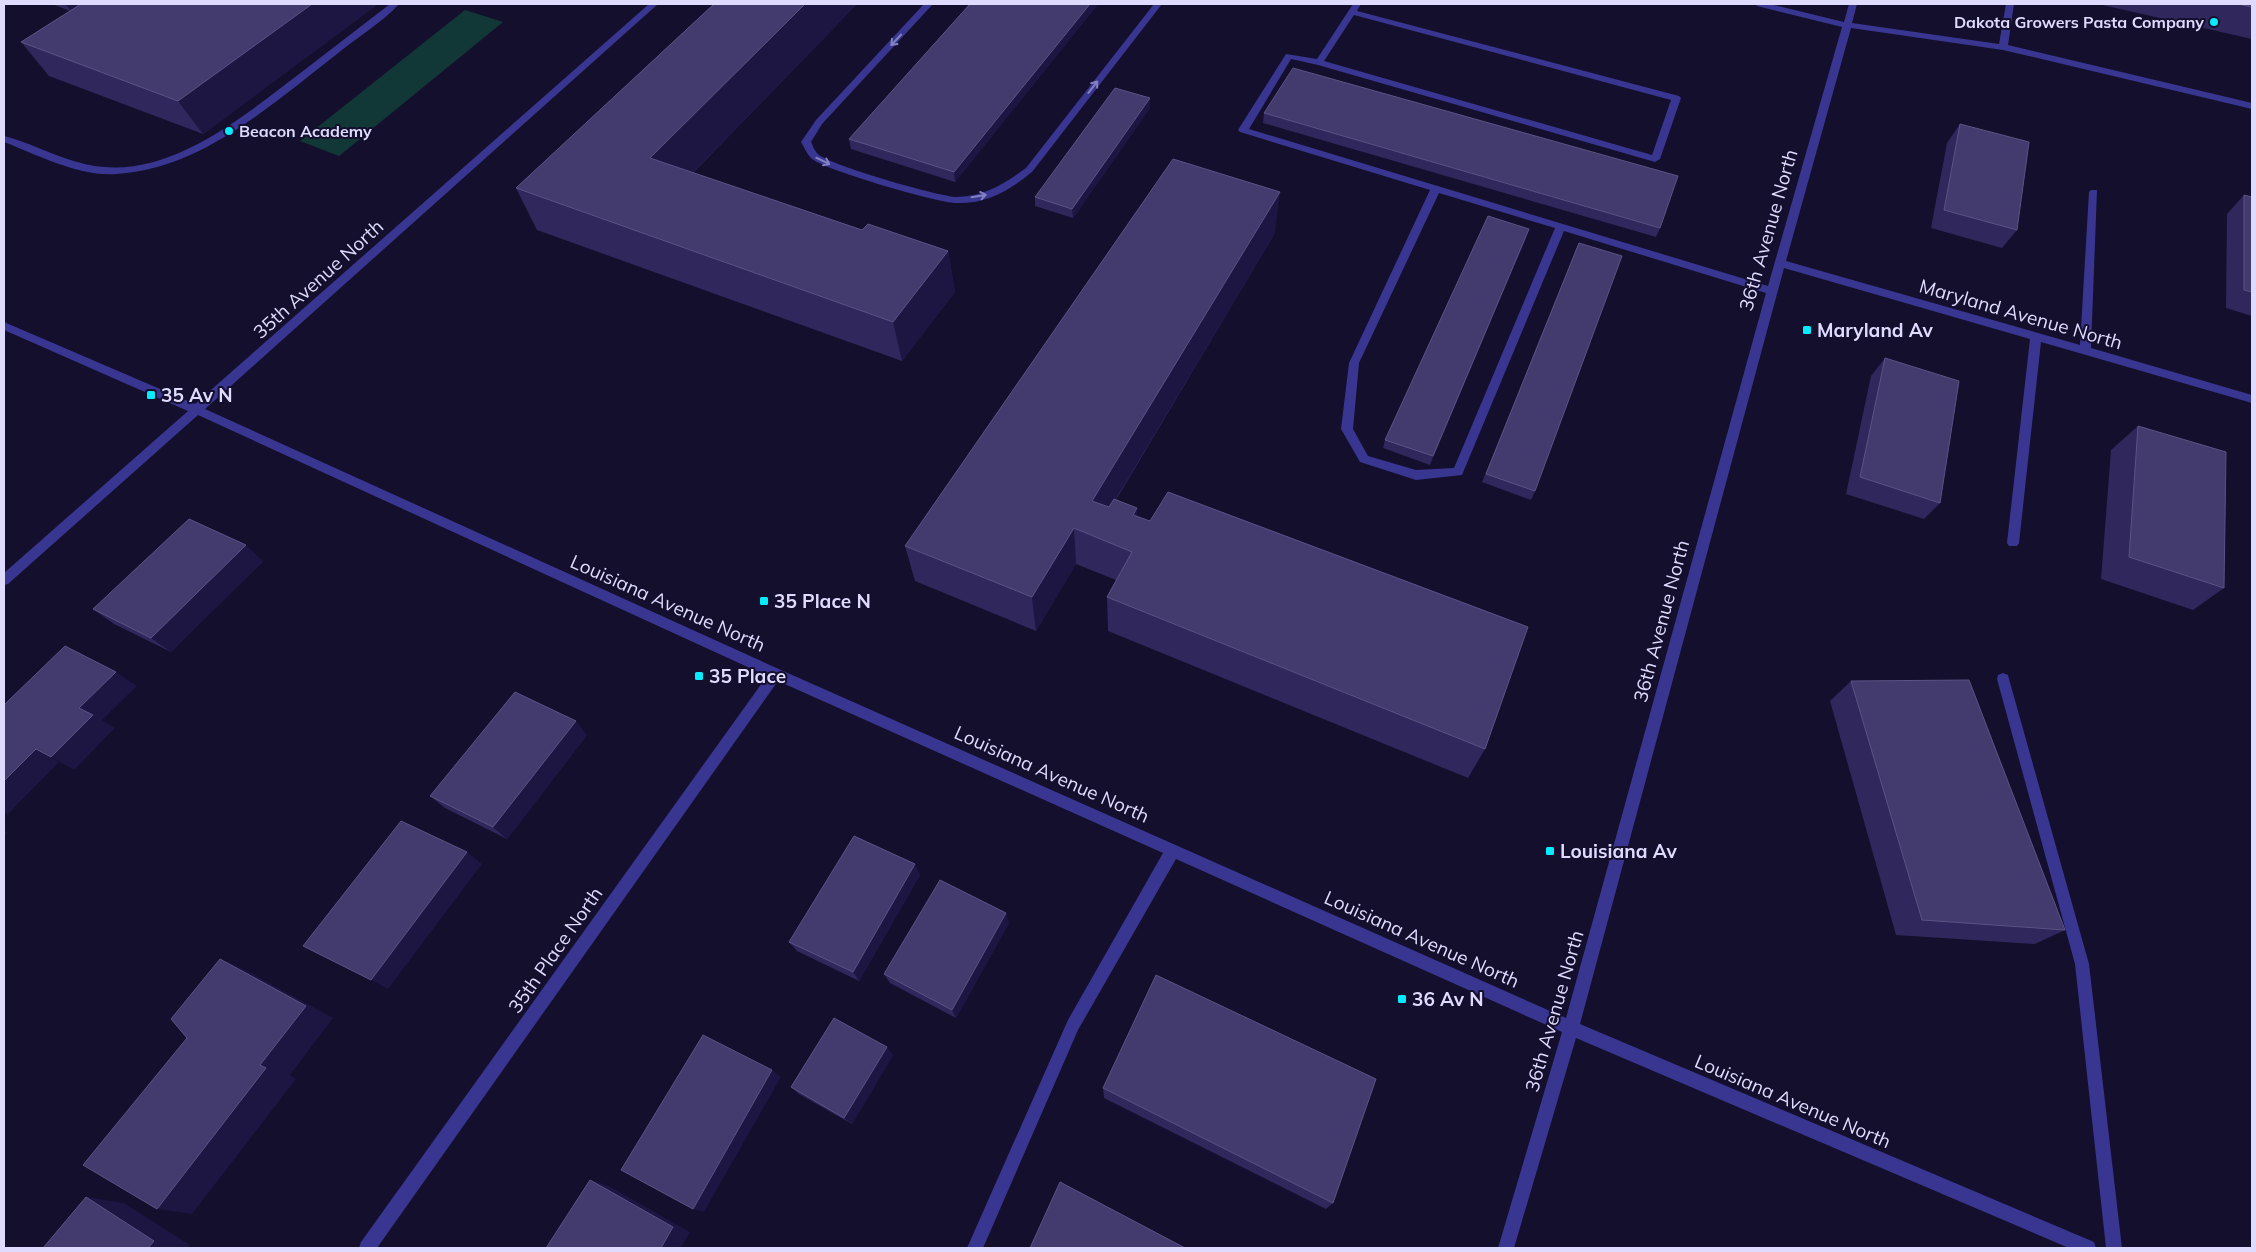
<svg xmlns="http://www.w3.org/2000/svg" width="2256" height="1252" font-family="Mulish,sans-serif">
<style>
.green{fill:#113836}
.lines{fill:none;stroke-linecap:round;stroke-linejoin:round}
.minor{fill:#383690;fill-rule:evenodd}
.wall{fill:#30275c}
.shaded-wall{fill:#1d1542}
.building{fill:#433a6e;stroke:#5b5384}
.oneway{stroke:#8380c2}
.poi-dot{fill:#07ebff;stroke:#140f2d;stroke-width:2}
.labels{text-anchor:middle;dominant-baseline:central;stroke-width:4;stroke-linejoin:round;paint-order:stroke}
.far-poi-label{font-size:16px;font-weight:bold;fill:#dfdbff;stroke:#140f2d;text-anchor:end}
.street-label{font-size:19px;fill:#dfdbff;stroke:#140f2d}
.poi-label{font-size:19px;font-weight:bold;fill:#dfdbff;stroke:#140f2d;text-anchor:start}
</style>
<rect width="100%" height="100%" fill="#140f2d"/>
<path class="green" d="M465,10L503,22L339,156L300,141Z"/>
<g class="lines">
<path class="minor" d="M390,4H399C383,22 356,38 337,54C272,104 202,169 117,174C79,177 38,155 4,142V136C38,145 70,165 105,167C177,173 249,112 303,71C332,49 361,26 390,4Z
M649,4H658L205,409L781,670L1566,1018L1766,293L1564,231L1462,475L1416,480L1360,462L1341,429L1349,363L1430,190L1240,132L1238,130L1286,54L1317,59L1353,4H1361L1357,11L1679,96L1681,98L1660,159L1655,162L1318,65L1291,59L1249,129L1768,286L1842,27L1757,6L1756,4H1770L1844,22L1849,4H1857L1852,23L1999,44L2006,4H2014L2008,45L2252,103V109L2003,50L1851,28L1786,261L2080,345L2089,192L2091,190H2097L2091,348L2252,395V403L2041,342L2019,543L2017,546H2009L2007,543L2030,339L1784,268L1580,1024L2094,1242L2096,1248H2069L1576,1038L1514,1248H1498L1562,1032L1176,859L1078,1030L983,1248H967L1068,1020L1163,853L778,681L377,1248H359L361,1242L767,676L198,415L8,584L4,585V573L188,411L4,330V322L195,404ZM1354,15L1671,100L1652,155L1324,61ZM1439,193L1555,228L1454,468L1416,470L1368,456L1353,429L1359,363Z
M924,4H933L822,124L811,142C813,146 815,152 819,155C831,165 939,197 957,197C985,196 1004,184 1026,168L1154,4H1162L1032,172C1010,190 987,204 956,203C938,203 821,169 811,158C807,154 804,147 801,142L816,120Z
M2003,673L2008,675L2009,679L2089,964L2122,1248H2106L2075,964L1997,679L1998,675Z"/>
</g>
<path class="wall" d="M52,4H378L203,134L49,76L21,42L70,11Z
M714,4H857L693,173L862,230L948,251L955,292L902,361L537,230L516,188Z
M970,4H1098L955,182L851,149L849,139Z
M2098,4H2252V39Z
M1150,98V108L1073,218L1035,206V197Z
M1264,113L1660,228L1656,237L1263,123Z
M1960,124L2017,230L2002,248L1931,228L1947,143Z
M2244,195L2252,197V316L2226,308L2227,214Z
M1275,233L1116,500L1137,516L1485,749L1468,778L1108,631L1107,597L1116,580L1076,564L1036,631L915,581L905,546Z
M1526,238L1430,465L1383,448L1385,440Z
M1579,243L1535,491L1531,500L1482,482Z
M1885,358L1940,503L1924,519L1846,494L1871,376Z
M2138,426L2224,588L2193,610L2101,579L2111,450Z
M263,561L171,652L114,624L93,609Z
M1851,681L2065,930L2035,944L1896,935L1830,701Z
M587,735L507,839L445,808L430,796Z
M920,875L859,981L797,951L789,942Z
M1009,923L956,1018L890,983L884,974Z
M893,1055L852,1124L799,1094L791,1087Z
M1103,1088L1333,1203L1326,1209L1104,1098Z"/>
<path class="shaded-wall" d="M65,4H82L71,11Z
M312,4H378L203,134L178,101Z
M805,4H857L666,200L650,158Z
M1090,4H1098L955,182L954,172Z
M1150,98V108L1073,218L1072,209Z
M1280,192L1275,233L1093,537L1092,501Z
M1529,229L1526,238L1430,465L1433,456Z
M948,251L955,292L902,361L893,322Z
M1137,508V544L1133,515Z
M1074,528L1076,564L1036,631L1032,597Z
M246,545L263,561L171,652L151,638Z
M116,672L137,686L102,720L115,728L74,770L51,757L79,708Z
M576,721L587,735L507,839L493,827Z
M36,749L59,762L8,814L4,812V781Z
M4,830L7,832L4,836Z
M467,852L482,864L388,989L371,980Z
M915,864L920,875L859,981L853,972Z
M1006,913L1009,923L956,1018L952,1010Z
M220,959L251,973L333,1018L290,1075L296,1079L192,1214L157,1209L260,1065Z
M887,1047L893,1055L852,1124L844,1118Z
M772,1070L781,1077L704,1212L693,1209Z
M590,1180L609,1186L690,1232L681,1248H661Z
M86,1197L124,1203L190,1245L187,1248H148Z"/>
<path class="building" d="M81,4H312L178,101L21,42Z
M714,4H805L650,158L862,230L868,224L948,251L893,322L516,188Z
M970,4H1090L954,172L849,139Z
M2238,4H2252V7Z
M1293,68L1678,176L1660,228L1264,113Z
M1115,88L1150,98L1072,209L1035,197Z
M1960,124L2029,142L2017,230L1944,210Z
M1173,159L1280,192L1092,501L1109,507L1114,499L1137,508L1133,515L1150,521L1168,492L1528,627L1485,749L1107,597L1132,552L1074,528L1032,597L905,546Z
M2244,195L2252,197V292L2244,290Z
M1488,216L1529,229L1433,456L1385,440Z
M1579,243L1622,256L1535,491L1486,474Z
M1885,358L1959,381L1940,503L1860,477Z
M2138,426L2226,452L2224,588L2129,557Z
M189,519L246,545L151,638L93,609Z
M65,646L116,672L79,708L93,715L51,757L36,749L4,781V705Z
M1969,680L2065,930L1922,920L1851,681Z
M515,692L576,721L493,827L430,796Z
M401,821L467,852L371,980L303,946Z
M854,836L915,864L853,972L789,942Z
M940,880L1006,913L952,1010L884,974Z
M220,959L306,1006L260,1065L266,1068L157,1209L83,1165L187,1038L171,1019Z
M1156,975L1376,1079L1333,1203L1103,1088Z
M834,1018L887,1047L844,1118L791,1087Z
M703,1035L772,1070L693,1209L621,1170Z
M590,1180L673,1227L661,1248H546Z
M1060,1182L1185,1248H1030Z
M86,1197L154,1241L148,1248H43Z"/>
<defs><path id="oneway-shaft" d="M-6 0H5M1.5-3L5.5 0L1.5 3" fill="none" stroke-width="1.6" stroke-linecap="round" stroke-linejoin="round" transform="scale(1.25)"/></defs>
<g class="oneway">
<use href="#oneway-shaft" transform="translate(896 40) rotate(133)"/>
<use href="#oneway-shaft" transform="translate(1093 87) rotate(-52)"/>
<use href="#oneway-shaft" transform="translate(823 161) rotate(26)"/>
<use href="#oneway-shaft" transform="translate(979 196) rotate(-10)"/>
</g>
<g class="poi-dot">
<circle cx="2214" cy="22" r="5"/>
<circle cx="229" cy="131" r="5"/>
<rect x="1802" y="325" width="10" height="10" rx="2.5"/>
<rect x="146" y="390" width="10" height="10" rx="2.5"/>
<rect x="759" y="596" width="10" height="10" rx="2.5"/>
<rect x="694" y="671" width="10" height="10" rx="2.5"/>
<rect x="1545" y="846" width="10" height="10" rx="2.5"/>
<rect x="1397" y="994" width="10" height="10" rx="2.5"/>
</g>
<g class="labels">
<g class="far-poi-label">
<text x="2204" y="22">Dakota Growers Pasta Company</text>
<text x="239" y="131" text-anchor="start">Beacon Academy</text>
</g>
<g class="street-label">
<text transform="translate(1768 230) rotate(-74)">36th Avenue North</text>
<text transform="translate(318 279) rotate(-42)">35th Avenue North</text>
<text transform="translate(2021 314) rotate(16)">Maryland Avenue North</text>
<text transform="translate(668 603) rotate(24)">Louisiana Avenue North</text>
<text transform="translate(1661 621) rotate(-75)">36th Avenue North</text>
<text transform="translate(1052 774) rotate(24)">Louisiana Avenue North</text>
<text transform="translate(1422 939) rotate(24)">Louisiana Avenue North</text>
<text transform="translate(555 950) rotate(-55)">35th Place North</text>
<text transform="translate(1554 1011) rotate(-74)">36th Avenue North</text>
<text transform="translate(1793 1101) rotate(23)">Louisiana Avenue North</text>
</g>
<g class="poi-label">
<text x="1817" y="330">Maryland Av</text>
<text x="161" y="395">35 Av N</text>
<text x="774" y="601">35 Place N</text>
<text x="709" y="676">35 Place</text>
<text x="1560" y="851">Louisiana Av</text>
<text x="1412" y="999">36 Av N</text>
</g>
</g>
<rect width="2256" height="1252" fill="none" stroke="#dfdbff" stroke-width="10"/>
</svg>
